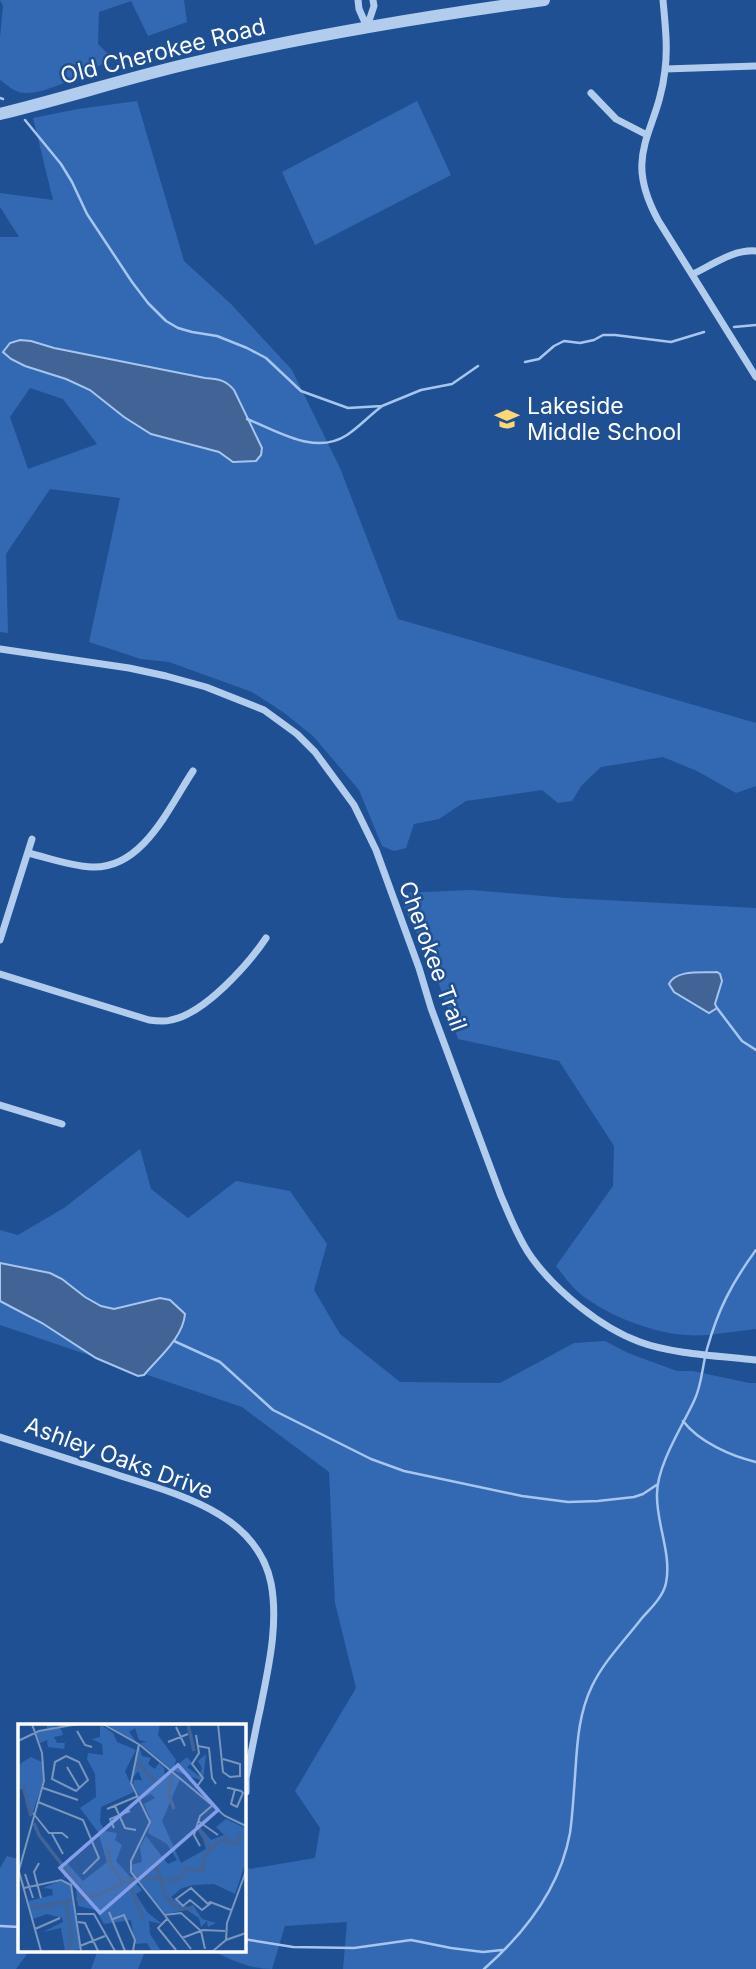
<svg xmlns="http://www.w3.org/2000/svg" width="756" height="1969" font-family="Inter,sans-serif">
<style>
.green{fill:#3369b2;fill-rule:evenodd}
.water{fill:#416395;stroke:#a6c6f0;stroke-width:2}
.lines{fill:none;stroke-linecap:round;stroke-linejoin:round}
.stream{stroke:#a6c6f0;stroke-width:2.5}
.minor{stroke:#b2ccee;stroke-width:7}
.tertiary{stroke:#b2ccee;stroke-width:12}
.labels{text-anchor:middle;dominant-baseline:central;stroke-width:5;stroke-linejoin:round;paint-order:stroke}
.street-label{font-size:23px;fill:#fff;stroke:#1f5094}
.poi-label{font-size:23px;fill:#fff;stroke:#1f5094;text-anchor:start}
.inset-river{fill:none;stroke:#416395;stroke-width:3.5}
.inset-road{fill:none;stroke:#7996bf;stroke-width:2}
.view{fill:#839eea;fill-opacity:0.15;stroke:#839eea;stroke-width:3.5}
.inset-edge{fill:none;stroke:#fff;stroke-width:3.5}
</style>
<rect width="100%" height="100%" fill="#1f5094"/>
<path class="green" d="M0,0H184L187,22L148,36L131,1L99,12L98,44L112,58C94,70 39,99 19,92C12,90 6,84 0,80V38L3,6Z
M137,101L184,261L231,304L292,370L340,468L398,619L756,723V786L736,793L697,771L663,757L601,767L582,785L572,801L558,803L542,790L466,801L439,819L414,824L406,848L394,851L382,846L359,790L313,736L283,712L252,692L169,662L141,659L89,642L120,498L50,489L6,554L8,633L0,632V237H19L0,207V193L53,200L33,118L78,109ZM31,341L54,348L205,378C218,379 226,380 234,391L262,448L233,462L219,452L163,438L90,390L47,372L25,366L11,359L3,352ZM30,388L63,399L97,444L28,469L10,417Z
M417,101L451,175L315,245L282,172Z
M471,890L566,898L756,908V1329C735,1331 706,1337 686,1335C651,1333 597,1312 573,1287C567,1281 562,1273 556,1266L613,1186L614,1146L559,1061L458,1039L431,961L405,910L401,893Z
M140,1149L151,1189L188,1218L236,1181L290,1191L327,1244L314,1290L340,1334L400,1382L500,1383L574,1343L605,1341L628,1353L677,1371H693L749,1383H756V1969H343L347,1922L285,1926L272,1969C250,1969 231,1960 211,1950H243V1866L250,1869L315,1858L320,1828L295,1791L356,1688L335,1603L329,1472L242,1407L0,1325V1230L18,1235L64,1208Z
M7,1856L19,1859V1950H30L16,1969H0V1868Z
M98,1950H148L145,1951L138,1969H91Z"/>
<path class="water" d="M20,340L31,341L54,348L205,378C218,379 226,380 234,390L262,448L261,455L256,461L233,462L219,452L151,434L124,417L90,390L66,379L25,366L11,359L3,352L10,343Z
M717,972L720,974L722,981L715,1004L717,1008L709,1013L674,992L669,984C676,969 703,973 717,972Z
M0,1263L50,1273L62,1279L85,1297L101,1306L114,1309L160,1298L170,1300L185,1314C183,1338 158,1358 144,1375L138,1376L96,1358L42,1323L0,1301Z"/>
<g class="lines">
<path class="stream" d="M0,98L3,99
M25,120L61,164L72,182L87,214L132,282L148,303L166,321L178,328L192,332L217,336L247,348L266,358L301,391L348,408L382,406L421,390L452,384L478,366
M734,327L756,325
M525,362L539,359L554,346L564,341L580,343L594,340L603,335H615L671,342L704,332
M247,419C278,431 315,456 347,435C359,427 370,415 381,407
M717,1008L742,1041L756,1050
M174,1341L220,1362L273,1410L371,1459L404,1471L522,1496L568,1502L598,1501L634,1497L643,1494L658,1484
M683,1421C699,1442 731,1456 756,1462
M0,1926L19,1927
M243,1939L293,1947L354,1948L411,1940L451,1948L483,1952L502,1950
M484,1969C525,1933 560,1888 570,1833C572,1819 573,1804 574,1790C577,1755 576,1719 592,1686C604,1661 625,1640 642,1618C651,1608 663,1597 666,1583C672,1554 656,1523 657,1494C657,1465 682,1427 694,1401C702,1385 702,1367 707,1349C718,1310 731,1284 756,1250"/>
<path class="minor" d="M358,0L359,9L367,27
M663,0C665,23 668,47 665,70C658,134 621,152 658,220L756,377
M367,27L374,6L373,0
M665,69L756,66
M591,93L616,119L647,135
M693,274C712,265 734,249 756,251
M0,649L129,668L166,676L206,687L264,710L297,734L315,752L354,805L376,850L419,968L431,1008L501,1196C510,1216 518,1239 532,1258C556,1291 601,1328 640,1342C672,1354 721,1356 756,1360
M28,853C49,858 70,866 92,867C143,869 169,807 193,771
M0,940L32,839
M0,974L149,1020C156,1021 164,1022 171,1020C204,1014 248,965 266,938
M0,1105L62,1124
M0,1437C37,1449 75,1461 112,1473C171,1493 256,1510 271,1583C279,1625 268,1669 260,1710C255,1732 251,1755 246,1778V1792"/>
<path class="tertiary" d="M0,114C66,98 130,77 196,62C311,35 427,16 544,0"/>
</g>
<defs>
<g id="school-bare" transform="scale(1.89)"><path d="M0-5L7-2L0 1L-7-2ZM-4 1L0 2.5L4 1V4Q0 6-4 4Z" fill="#fcd772" stroke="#1f5094" stroke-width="2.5" paint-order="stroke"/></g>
</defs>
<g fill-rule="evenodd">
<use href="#school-bare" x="507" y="419"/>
</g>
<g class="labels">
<g class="street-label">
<text transform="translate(163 51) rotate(-14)">Old Cherokee Road</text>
<text transform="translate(433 956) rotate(70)">Cherokee Trail</text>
<text transform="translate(119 1458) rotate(20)">Ashley Oaks Drive</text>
</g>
<g class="poi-label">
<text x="527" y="406">Lakeside<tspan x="527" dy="26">Middle School</tspan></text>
</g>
</g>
<g transform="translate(18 1724)">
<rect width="228" height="228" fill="#1f5094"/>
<path d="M29,0L43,5L45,11L36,13L39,19H47L46,25L30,23L29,16L22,19L18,9L29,5ZM82,0L95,9L99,18L118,26L107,47L116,68L83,83L82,98L87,107L99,109L97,116L104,121L98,137L124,166L118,170L129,188L144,200L131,197L132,210L143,227L133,226L129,219L117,220L113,196L86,200L78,186L60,182L58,166L63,162L51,152L45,154L48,148L40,144L49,139L65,157L89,138L80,108L62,84L78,73L77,50L69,35L70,29L85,31L84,20L74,15L82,13ZM88,0H142L140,11L158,36L156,44L169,33L174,39L169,43L181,52L184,44L180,37L188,30L185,57L154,46L122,19L129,18L121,16L117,4L111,8L119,19ZM121,22L124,32L133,34L130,40L137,45L141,39L146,44L147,54L155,49L162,55L144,97L163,139L188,125L181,102L193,116L206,111L198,103L208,95L227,104V140L217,170L196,160L176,161L164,164L153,173L166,184L175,181L184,195L198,199L190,203L189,197L183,203L181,194L169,186L146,190L116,152L113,141L124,138L122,123L128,112L150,140L159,136L149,120L130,109L132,94L126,80L137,74L133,70L123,75L115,61L116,56H124L120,47L114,55ZM13,33L26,39V55L14,91L4,65L0,66V41ZM41,157L52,161L62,225L54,227H47L43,204L25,208L45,198L44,194L29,190L15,195L10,177L35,171L34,165L25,164Z" fill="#3369b2"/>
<path class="inset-river" d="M170,0L176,27M119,38L139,60M154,50L150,68L156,85M5,61L13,92M16,99L21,111L69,173M179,102L194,126M89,122L93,142L105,158M137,137L148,173L158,183L175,185M111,157L125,195M58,175L78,172L121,152L151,157L164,153L168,144L185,147L186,132L198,120L208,113L209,118L219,120L221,112L228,113M48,181L54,213L50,227M13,184L53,177"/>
<path class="inset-road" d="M85,0L122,21L207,92L228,102M200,0L205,48L212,53L222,52V40L205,35M158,3L167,22M59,7L67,21L74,23M0,17L21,7L60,0M150,18L170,10M121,20L113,59L132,98L113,137V148L173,225M180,22L191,24L194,54L198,60M48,32L61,38L70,56L58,67L34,55L37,38ZM49,43L62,65M25,64L60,76M178,64L185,54L174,40L181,29L178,11M209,64H211L223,67L225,69L219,83L213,80L217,65M20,78L65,96L81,134L65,150M97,82L107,104L118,106M89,85L120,72M15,89L31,109H44L50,114M180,97L200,111M96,104L92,95L112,87M34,110L45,130M182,122L176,111L182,92L196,80M21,139L16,148L23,174M0,144L23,227M1,146L26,57L24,29L14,0M7,150L15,174M6,164L43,156L53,161L63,227M193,179L184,186L172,176L165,182L158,175L173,164L190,180L192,178L200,181L213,186M91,188L107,227M59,190H76L97,227M146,191L163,189L183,207L187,225M95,195L106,191L117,216L115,227M149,195L140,204L158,226M60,198L67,199L80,227M17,205L42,194M164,214L185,206L207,207M208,216L209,199L228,147M62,222L87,212M142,227H196M195,227L208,216L228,209"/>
<path class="view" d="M160,41L200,86L82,189L42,144Z"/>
<rect width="228" height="228" class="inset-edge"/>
</g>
</svg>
